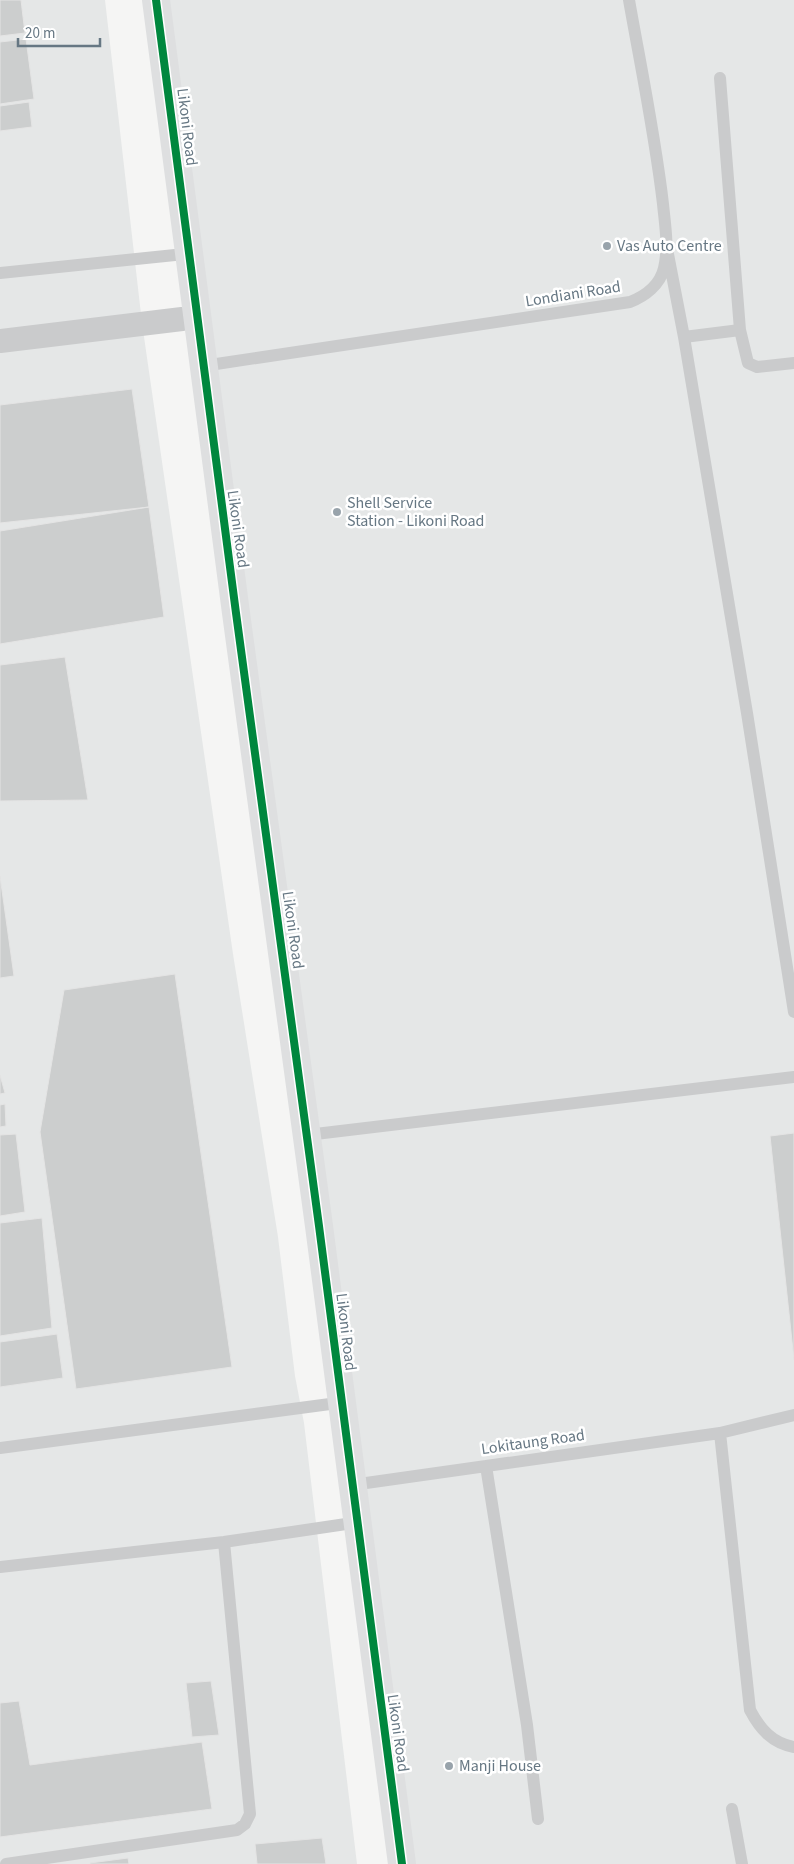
<svg xmlns="http://www.w3.org/2000/svg" width="794" height="1864" font-family="'Source Sans 3',sans-serif">
<style>
.built{fill:#e5e7e7}
.building{fill:#cccece;stroke:#e4e4e4}
.lines{fill:none;stroke-linecap:round;stroke-linejoin:round}
.lane{stroke:#cacbcc;stroke-width:12}
.street{stroke:#cacbcc;stroke-width:24}
.secondary{stroke:#dedfe0;stroke-width:28}
.cycleway-casing{stroke:#fff;stroke-width:11}
.cycleway{stroke:#00873e;stroke-width:8}
.poi-dot{fill:#98a3ab;stroke:#fff;stroke-width:2}
.labels{text-anchor:middle;dominant-baseline:central;stroke-width:5;stroke-linejoin:round;paint-order:stroke}
.street-label{font-size:16px;fill:#667783;stroke:#fff}
.poi-label{font-size:16px;fill:#667783;stroke:#fff;text-anchor:start}
</style>
<rect width="100%" height="100%" fill="#f5f5f4"/>
<path class="built" d="M0,0H105L142,323L233,954L278,1237L295,1376L304,1423L357,1864H0Z
M163,0H794V1864H410Z"/>
<path class="building" d="M0,0H21L25,33L0,36Z
M26,39L34,99L0,104V42Z
M29,102L32,127L0,131V106Z
M132,389L149,507L0,523V405Z
M149,507L164,617L0,644V531Z
M65,657L88,800L0,801V665Z
M0,876L14,976L0,978Z
M175,974L232,1367L76,1389L40,1132L64,990Z
M0,1075L5,1093L0,1094Z
M5,1104L6,1126L0,1127V1105Z
M794,1133V1360L770,1136Z
M16,1134L25,1212L0,1216V1135Z
M42,1218L52,1328L0,1336V1223Z
M57,1334L63,1378L0,1387V1342Z
M211,1681L219,1735L192,1737L186,1683Z
M19,1701L30,1765L202,1742L212,1809L0,1837V1703Z
M322,1838L326,1864H257L255,1844Z
M128,1858L129,1864H90V1863Z"/>
<g class="lines">
<path class="lane" d="M720,78L740,330
M667,249L684,337L747,713L794,1012
M0,273L175,255
M684,337L740,330L748,363L757,367L794,363
M203,366L630,302C645,296 660,285 664,268C669,247 665,225 663,204C655,135 641,68 629,0
M307,1135L794,1077
M720,1433L750,1710C760,1729 772,1743 794,1747
M0,1448L330,1404
M486,1466L527,1725L538,1819
M352,1485L720,1433L794,1415
M0,1567L224,1542L346,1524
M732,1809L742,1864
M6,1864L237,1830L245,1824L250,1814L224,1542"/>
<path class="street" d="M0,341L182,319"/>
<path class="secondary" d="M156,0L236,613L319,1226L402,1864"/>
<g class="cycleway-casing">
<path id="cycleway" d="M156,0L236,613L319,1226L402,1864"/>
</g>
<use href="#cycleway" class="cycleway"/>
</g>
<g class="poi-dot">
<circle cx="607" cy="246" r="5"/>
<circle cx="337" cy="512" r="5"/>
<circle cx="449" cy="1766" r="5"/>
</g>
<g class="labels">
<g class="street-label">
<text transform="translate(187 127) rotate(83)">Likoni Road</text>
<text transform="translate(573 294) rotate(-9)">Londiani Road</text>
<text transform="translate(238 529) rotate(82)">Likoni Road</text>
<text transform="translate(293 930) rotate(82)">Likoni Road</text>
<text transform="translate(346 1332) rotate(83)">Likoni Road</text>
<text transform="translate(533 1442) rotate(-8)">Lokitaung Road</text>
<text transform="translate(398 1733) rotate(82)">Likoni Road</text>
</g>
<g class="poi-label">
<text x="617" y="246">Vas Auto Centre</text>
<text x="347" y="503">Shell Service<tspan x="347" dy="18">Station - Likoni Road</tspan></text>
<text x="459" y="1766">Manji House</text>
</g>
</g>
<path d="M18 38v8h82v-8" fill="none" stroke="#667783" stroke-width="2.5"/>
<text x="25" y="38" font-size="15" fill="#667783" stroke="#ffffff" stroke-width="4" paint-order="stroke">20 m</text>
</svg>
